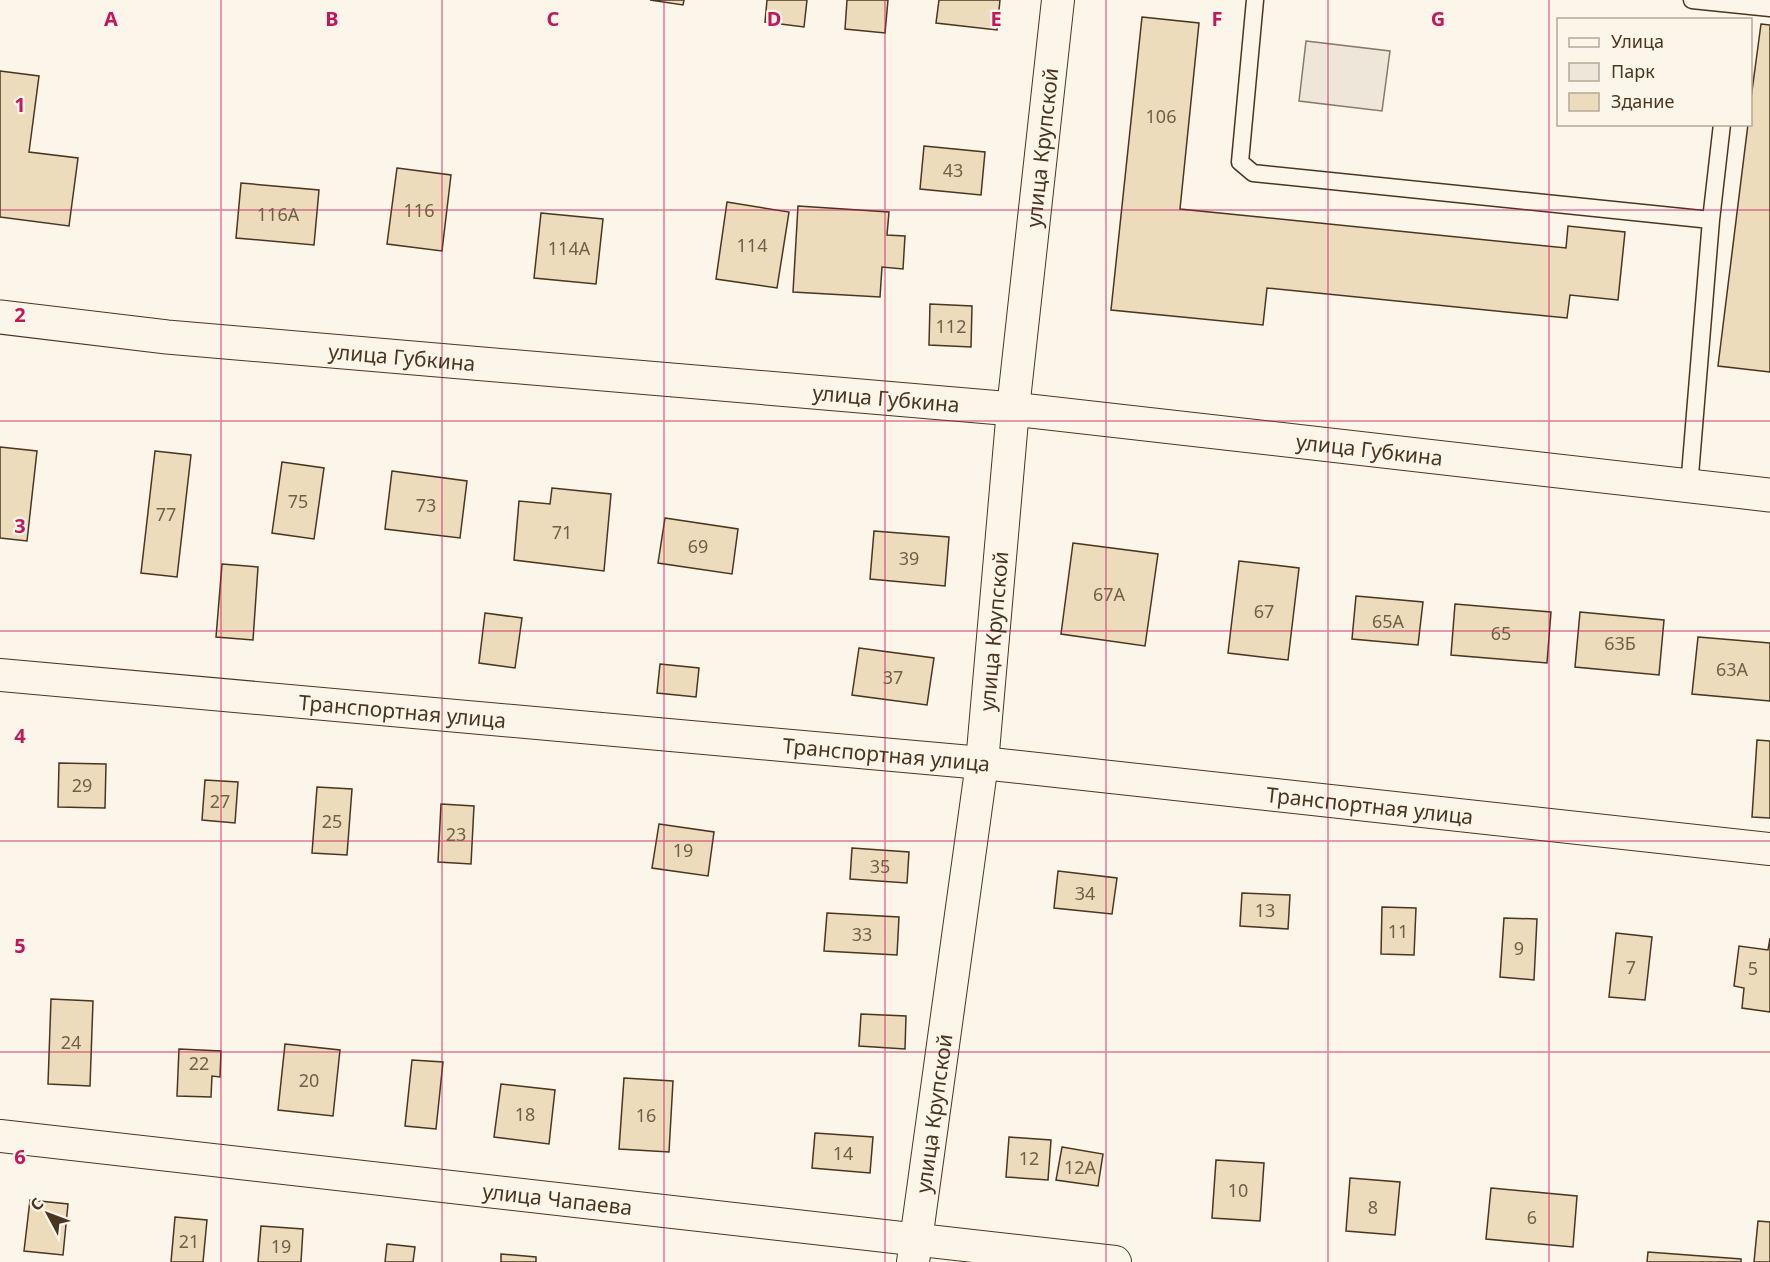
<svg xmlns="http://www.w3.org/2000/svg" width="1770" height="1262" font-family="'Noto Sans',sans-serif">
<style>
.green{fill:#ede6d9;stroke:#887966;stroke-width:1.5}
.building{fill:#ecdcbc;stroke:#4a3520;stroke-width:1.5}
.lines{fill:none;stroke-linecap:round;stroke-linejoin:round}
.lane-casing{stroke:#4a3520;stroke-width:19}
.street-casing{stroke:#4a3520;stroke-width:34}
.secondary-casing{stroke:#4a3520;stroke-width:35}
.lane{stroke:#fbf6e9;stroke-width:16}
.street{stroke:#fbf6e9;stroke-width:32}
.secondary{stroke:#fbf6e9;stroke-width:33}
.grid{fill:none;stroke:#c2185b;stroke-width:1.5;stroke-opacity:0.55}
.labels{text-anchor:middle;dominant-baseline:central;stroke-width:4.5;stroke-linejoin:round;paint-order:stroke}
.number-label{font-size:18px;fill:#725f47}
.street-label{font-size:21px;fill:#4a3520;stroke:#fbf6e9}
.grid-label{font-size:20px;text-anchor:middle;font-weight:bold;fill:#c2185b;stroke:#fbf6e9;stroke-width:4.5;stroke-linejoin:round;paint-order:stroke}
</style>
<rect width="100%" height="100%" fill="#fbf6e9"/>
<path class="green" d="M1306,41L1390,51L1382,111L1299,101Z"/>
<path class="building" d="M650,0H684L683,5Z
M767,0H807L804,27L765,22Z
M847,0H888L885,33L845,29Z
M939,0H1000L997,30L936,23Z
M1142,17L1199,23L1180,209L1566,248L1568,226L1625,232L1618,300L1570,295L1567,318L1267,288L1263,325L1111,310Z
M1761,24L1770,25V372L1718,366L1748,124H1750V106Z
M0,71L39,76L29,152L78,158L69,226L0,217Z
M924,146L985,152L981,195L920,189Z
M397,168L451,175L442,251L387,244Z
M241,183L319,190L314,245L236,238Z
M727,202L789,212L777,288L716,279Z
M798,206L889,212L887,235L905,236L903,269L882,267L880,297L793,292Z
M541,213L603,219L596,284L534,278Z
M930,304L972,306L971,347L929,345Z
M0,447L37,451L27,541L0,538Z
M155,451L191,455L177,577L141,573Z
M282,462L324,468L314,539L272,533Z
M392,471L467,481L460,538L385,529Z
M552,488L611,494L604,571L514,560L519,501L550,504Z
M665,518L738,529L732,574L658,563Z
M874,531L949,537L945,586L870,579Z
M1073,543L1158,554L1145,646L1061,634Z
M1239,561L1299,568L1288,660L1228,653Z
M222,564L258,567L253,640L216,637Z
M1356,596L1423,602L1418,645L1352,639Z
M1455,604L1551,612L1547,663L1451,655Z
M1580,612L1664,620L1659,675L1575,667Z
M485,613L522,618L515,668L479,663Z
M1698,637L1770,643V701L1692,694Z
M859,648L934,658L927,705L852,695Z
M660,664L699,668L696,697L657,693Z
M1757,740L1770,741V818L1752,817Z
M59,763L106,764L105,808L58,807Z
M205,780L238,782L235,823L202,820Z
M317,787L352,789L347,855L312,853Z
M441,804L474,806L471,864L438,862Z
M659,824L714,832L708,876L652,868Z
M852,848L909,852L907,883L850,879Z
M1058,871L1117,878L1112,914L1054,908Z
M1242,893L1290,895L1288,929L1240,926Z
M1382,907L1416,908L1414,955L1381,954Z
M827,913L899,917L897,955L824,951Z
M1504,918L1537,919L1534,980L1500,977Z
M1616,933L1652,937L1645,1000L1609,997Z
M1770,938V1012L1742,1008L1744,988L1734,986L1739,946L1768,950Z
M51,999L93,1001L90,1086L48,1084Z
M861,1014L906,1016L905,1049L859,1046Z
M285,1044L340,1050L333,1116L278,1110Z
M179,1049L221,1051L220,1077L212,1076L211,1097L177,1096Z
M412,1060L443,1062L436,1129L405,1126Z
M624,1078L673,1081L669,1152L619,1149Z
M501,1084L555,1090L549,1144L494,1137Z
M815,1133L873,1137L870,1173L812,1168Z
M1009,1137L1051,1140L1048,1180L1006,1177Z
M1062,1147L1103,1154L1098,1186L1056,1180Z
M1216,1160L1264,1163L1260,1221L1212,1218Z
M1350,1178L1400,1182L1395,1235L1346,1231Z
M1491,1188L1577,1196L1573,1247L1486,1239Z
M30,1200L68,1204L63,1255L24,1251Z
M175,1217L207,1220L203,1262H171Z
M1758,1221L1770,1222V1262H1754Z
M261,1226L303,1229L301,1262H258Z
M387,1244L415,1247L413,1262H385Z
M1648,1252L1741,1259V1262H1647Z
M501,1254L536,1257V1262H501Z"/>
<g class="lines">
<g class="lane-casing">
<path id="lane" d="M1255,0L1240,162L1253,173L1711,220
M1692,0L1770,8
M1689,487L1711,220L1722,124"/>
</g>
<g class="street-casing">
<g id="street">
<path id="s1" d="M0,675L982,763L1770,849"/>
<path id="s2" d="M0,1136L1115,1262"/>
<path id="s3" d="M913,1262L982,763L1013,409L1058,0"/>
</g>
</g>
<g class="secondary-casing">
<g id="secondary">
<path id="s4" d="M0,317L167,337L1013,409L1770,495"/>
</g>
</g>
<use href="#lane" class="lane"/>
<use href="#street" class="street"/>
<use href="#secondary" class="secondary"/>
</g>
<path class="grid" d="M221,0V1262M442,0V1262M664,0V1262M885,0V1262M1106,0V1262M1328,0V1262M1549,0V1262M0,210H1770M0,421H1770M0,631H1770M0,841H1770M0,1052H1770"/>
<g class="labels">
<g class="number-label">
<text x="1161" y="116">106</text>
<text x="953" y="170">43</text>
<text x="419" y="210">116</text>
<text x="278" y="214">116А</text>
<text x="752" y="245">114</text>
<text x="569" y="248">114А</text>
<text x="951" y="326">112</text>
<text x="298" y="501">75</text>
<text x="426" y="505">73</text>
<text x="166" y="514">77</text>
<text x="562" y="532">71</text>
<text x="698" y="546">69</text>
<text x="909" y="558">39</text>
<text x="1109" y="594">67А</text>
<text x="1264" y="611">67</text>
<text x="1388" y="621">65А</text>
<text x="1501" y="633">65</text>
<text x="1620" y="643">63Б</text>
<text x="1732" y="669">63А</text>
<text x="893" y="677">37</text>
<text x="82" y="785">29</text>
<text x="220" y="801">27</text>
<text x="332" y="821">25</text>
<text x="456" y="834">23</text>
<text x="683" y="850">19</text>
<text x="880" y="866">35</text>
<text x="1085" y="893">34</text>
<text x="1265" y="910">13</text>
<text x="1398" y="931">11</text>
<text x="862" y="934">33</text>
<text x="1519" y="948">9</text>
<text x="1631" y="967">7</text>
<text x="1753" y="968">5</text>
<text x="71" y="1042">24</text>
<text x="199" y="1063">22</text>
<text x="309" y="1080">20</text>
<text x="525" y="1114">18</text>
<text x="646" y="1115">16</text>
<text x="843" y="1153">14</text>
<text x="1029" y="1158">12</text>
<text x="1080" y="1167">12А</text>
<text x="1238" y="1190">10</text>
<text x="1373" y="1207">8</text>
<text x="1532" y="1217">6</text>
<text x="189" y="1241">21</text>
<text x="281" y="1246">19</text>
</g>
<g class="street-label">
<text stroke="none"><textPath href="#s3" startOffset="1122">улица Крупской</textPath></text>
<text stroke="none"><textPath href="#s4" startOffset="404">улица Губкина</textPath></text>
<text stroke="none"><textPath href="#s4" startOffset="890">улица Губкина</textPath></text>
<text stroke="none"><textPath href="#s4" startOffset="1376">улица Губкина</textPath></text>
<text stroke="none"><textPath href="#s3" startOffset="636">улица Крупской</textPath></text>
<text stroke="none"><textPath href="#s1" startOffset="404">Транспортная улица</textPath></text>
<text stroke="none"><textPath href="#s1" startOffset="890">Транспортная улица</textPath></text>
<text stroke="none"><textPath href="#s1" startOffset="1376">Транспортная улица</textPath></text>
<text stroke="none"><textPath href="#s3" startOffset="150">улица Крупской</textPath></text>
<text stroke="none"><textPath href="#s2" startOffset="561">улица Чапаева</textPath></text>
</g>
</g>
<g class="grid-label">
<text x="111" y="26">A</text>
<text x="332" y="26">B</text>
<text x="553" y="26">C</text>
<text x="774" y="26">D</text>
<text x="996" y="26">E</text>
<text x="1217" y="26">F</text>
<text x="1438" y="26">G</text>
<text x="20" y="112">1</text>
<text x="20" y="322">2</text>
<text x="20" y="533">3</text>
<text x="20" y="743">4</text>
<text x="20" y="953">5</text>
<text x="20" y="1164">6</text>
</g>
<rect x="1557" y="18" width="195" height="108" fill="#fbf6e9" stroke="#b4a999" stroke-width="1.5"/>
<rect x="1569" y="38" width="30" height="9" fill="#fbf6e9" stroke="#b4a999" stroke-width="1.5"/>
<text x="1611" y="48" font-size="18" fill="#4a3520">Улица</text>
<rect x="1569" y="63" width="30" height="18" fill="#ede6d9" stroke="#b4a999" stroke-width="1.5"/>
<text x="1611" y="78" font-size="18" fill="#4a3520">Парк</text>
<rect x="1569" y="93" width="30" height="18" fill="#ecdcbc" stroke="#b4a999" stroke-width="1.5"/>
<text x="1611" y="108" font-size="18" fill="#4a3520">Здание</text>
<g transform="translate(48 1214) rotate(311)" stroke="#fbf6e9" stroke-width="4.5" paint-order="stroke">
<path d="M0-4.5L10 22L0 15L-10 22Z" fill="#4a3520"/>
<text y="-9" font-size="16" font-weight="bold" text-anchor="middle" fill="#4a3520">С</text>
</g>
</svg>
